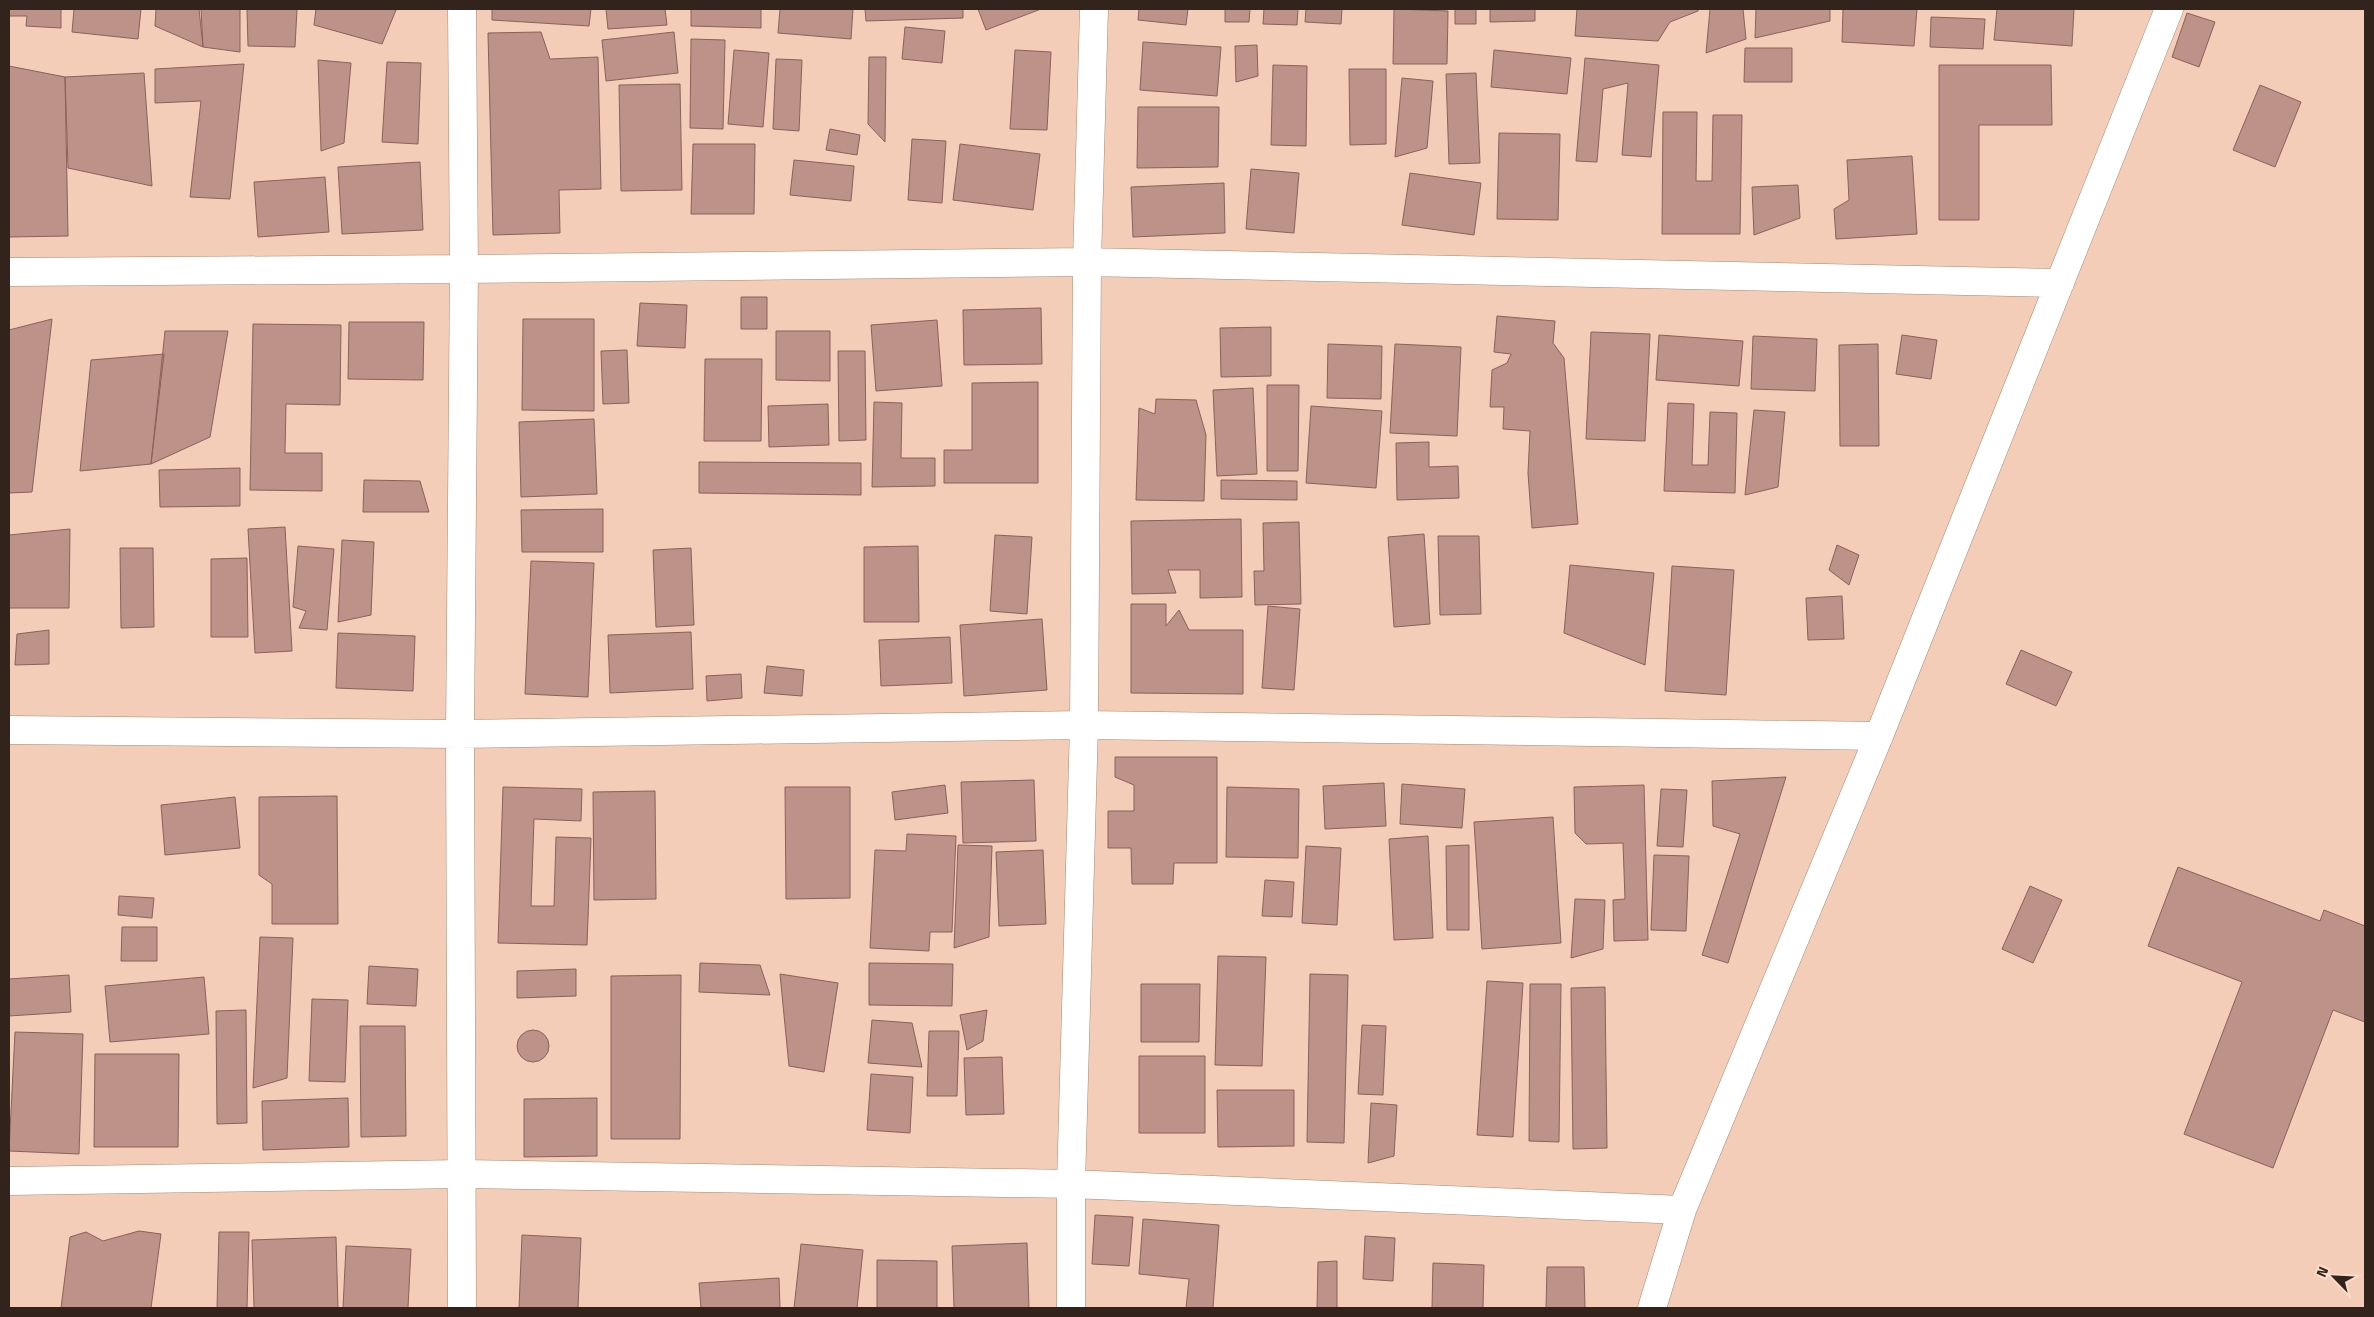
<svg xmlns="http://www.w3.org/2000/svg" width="2374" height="1317" font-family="'Titillium Web',sans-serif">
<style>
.building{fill:#bc9289;stroke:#89625a}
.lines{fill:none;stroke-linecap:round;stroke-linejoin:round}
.minor-casing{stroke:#aa8772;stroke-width:29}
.minor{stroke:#fff;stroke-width:28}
</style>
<rect width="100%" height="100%" fill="#f3cdb7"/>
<path class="building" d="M9,9H61V28L26,26L27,16H9Z
M74,9H141L138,39L72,32Z
M156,9H199L203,47L155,26Z
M201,9H240V52L203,47Z
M247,9H297L295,47L248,46Z
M316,9H392L396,10L382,44L314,25Z
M492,9H591L589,26L492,20Z
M606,9H665L667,25L608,29Z
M691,9H761V28L691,26Z
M780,9H853L851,39L778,33Z
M865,9H963V18L866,21Z
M978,9H1041L986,30Z
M1139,9H1188L1186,25L1138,20Z
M1225,9H1250L1249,22H1225Z
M1264,9H1298L1297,25L1263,24Z
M1306,9H1342L1341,24L1305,22Z
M1394,9L1448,11L1447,64H1393Z
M1455,9H1476V24H1455Z
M1490,9H1535V21L1490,22Z
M1577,9H1698V11L1670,22L1658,41L1575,36Z
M1710,9H1743L1746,39L1706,53Z
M1756,9H1830V21L1755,38Z
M1843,9H1917L1914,46L1842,42Z
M1997,9H2074L2072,46L1994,40Z
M2187,13L2215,22L2199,67L2172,57Z
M1931,17L1985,19L1983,49L1930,47Z
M905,27L945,31L942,63L902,59Z
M541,32L550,59L598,57L601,189L559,190L560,233L493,235L488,33Z
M674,32L678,73L606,81L602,40Z
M691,39L725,40L723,129L690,128Z
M1143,42L1221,47L1217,96L1140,90Z
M1257,45L1258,76L1236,82L1235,46Z
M1745,48H1792V82H1744Z
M734,50L769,53L763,127L728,124Z
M1015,50L1051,52L1047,130L1010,129Z
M1494,50L1571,58L1567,94L1491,87Z
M869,57H886L885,142L868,124Z
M1585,58L1659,65L1651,157L1622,155L1628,83L1603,89L1597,162L1576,161Z
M776,59L802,60L799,131L773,129Z
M318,60L351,63L344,143L321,151Z
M387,62L421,63L418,144L382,142Z
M244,64L230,199L190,197L201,101L155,103V69Z
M1273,65L1307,66L1306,146L1271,145Z
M1939,65H2051L2052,125H1979V220H1939Z
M9,66L65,77L68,236L9,237Z
M1349,69H1386V144L1350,145Z
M144,73L152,186L68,168L65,77Z
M1476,73L1480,163L1449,164L1446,74Z
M1402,78L1433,81L1427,148L1395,157Z
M680,84L682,190L621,191L619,85Z
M2260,85L2301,102L2275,167L2233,150Z
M1138,107H1219L1218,167L1137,168Z
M1663,112H1697L1696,181H1712L1713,115H1742L1740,234H1662Z
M830,129L860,135L857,155L826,150Z
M1499,133L1560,134L1558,220L1497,219Z
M912,139L946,141L942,203L908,200Z
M693,144H755L754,214H691Z
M960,144L1040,154L1033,210L953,200Z
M1912,156L1917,234L1836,239L1834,209L1849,200L1847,160Z
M794,160L854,166L851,201L790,195Z
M420,162L423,230L342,234L338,167Z
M1251,169L1299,173L1294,233L1246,229Z
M1410,173L1481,183L1474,235L1402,225Z
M325,177L329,232L258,237L254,182Z
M1224,183L1225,233L1133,237L1131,187Z
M1798,185L1800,218L1754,235L1752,187Z
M741,297H767V329H741Z
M640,303L687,305L685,348L637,346Z
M1041,308L1042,364L964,365L963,310Z
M1497,316L1555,321L1553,343L1564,358L1578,524L1532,528L1528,473L1530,431L1503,429L1504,407H1490L1492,370L1507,363L1511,354L1494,352Z
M52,319L32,492L9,493V330Z
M523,319H594V411L522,410Z
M937,320L942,386L876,391L871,325Z
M349,322H424L423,380L348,379Z
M253,324L341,325L340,405L286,404L285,453H322V491L250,490Z
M1271,327V376L1221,377L1220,328Z
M165,331H228L210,437L151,464Z
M776,331H830V381L776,380Z
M1591,332L1650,334L1645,441L1586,439Z
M1659,335L1743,341L1739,386L1656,380Z
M1902,335L1937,340L1931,379L1896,374Z
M1753,336L1817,339L1815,391L1751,389Z
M1328,344L1382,346L1381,399L1327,398Z
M1395,344L1461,347L1457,436L1390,433Z
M1878,344L1879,446H1840L1839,345Z
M627,350L629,403L603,404L601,351Z
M838,351H865L866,440L839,441Z
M164,354L151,464L80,471L91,360Z
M705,359H762L761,441H704Z
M1038,382V483H944V450H972V383Z
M1267,385H1299L1298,471H1267Z
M1253,388L1257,474L1217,476L1213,390Z
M1156,399L1196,400L1206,435L1204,501L1136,500L1139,408L1155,414Z
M874,402L902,403L901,458H935V486L872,487Z
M1668,403L1694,404L1692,465H1708L1710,412L1737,413L1735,493L1664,491Z
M828,404L829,445L769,447L768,406Z
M1311,406L1382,411L1376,488L1306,483Z
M1754,410L1785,412L1778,487L1745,495Z
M594,419L597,494L521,497L519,422Z
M1429,442V467L1458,466L1459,498L1397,500L1396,443Z
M699,462L861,463V495L699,493Z
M240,468V506L160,507L159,470Z
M364,480L420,481L429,512H363Z
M1221,480L1297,481V500L1221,499Z
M603,509V552H522L521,510Z
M1241,519L1242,597L1200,598V570H1168L1176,593L1132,594L1131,521Z
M1299,522L1301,604L1255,605L1254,571H1264L1263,523Z
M285,527L292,651L255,653L248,529Z
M70,529L69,608H9V535Z
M1424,534L1430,624L1394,627L1388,537Z
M995,535L1032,537L1027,614L990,611Z
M1438,536H1479L1481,614L1440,615Z
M342,540L374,542L371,615L338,622Z
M1837,545L1859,555L1849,585L1829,570Z
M298,546L334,549L327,630L299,628L306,611L293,607Z
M918,546L919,622H864V547Z
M120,548H153L154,627L121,628Z
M691,548L694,625L656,627L653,550Z
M247,558L248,637H211V559Z
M531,561L594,563L588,697L525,694Z
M1570,565L1654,573L1645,665L1564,633Z
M1672,566L1734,570L1726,695L1665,691Z
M1842,596L1844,639L1808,640L1806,598Z
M1131,604H1166V626L1179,610L1189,630H1243V694L1131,693Z
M1268,606L1300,609L1294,690L1262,688Z
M1042,619L1047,690L964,696L960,625Z
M49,630V664L15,665L17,634Z
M691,632L693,689L610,693L608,635Z
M338,633L415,636L413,691L336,688Z
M950,637L952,683L881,686L879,640Z
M2021,650L2072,672L2056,706L2006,684Z
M767,666L804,670L802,696L764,693Z
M741,674L742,698L707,701L706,676Z
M1115,757H1217V863H1174L1173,884H1132L1131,848H1108V811H1134V785L1115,777Z
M1786,777L1728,963L1702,955L1740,834L1713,826L1712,781Z
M1034,780L1036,841L963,843L961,782Z
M1384,783L1386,826L1325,829L1323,786Z
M1402,784L1465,789L1462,828L1400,824Z
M945,785L948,813L895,820L892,792Z
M1644,785L1648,940L1614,941L1613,900L1625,899L1623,843L1586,844L1575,833L1574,787Z
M503,787L582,789L581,821L534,819L531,906H554L556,837L591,838L587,945L498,943Z
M785,787H850V898L786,899Z
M1227,787L1299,789L1298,858L1226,857Z
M1661,789L1687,790L1683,847L1657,846Z
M655,791L656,899L594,900L593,792Z
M337,796L338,924H272V884L259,875V797Z
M235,797L240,848L165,855L161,805Z
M1553,817L1561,943L1482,949L1474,822Z
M907,834L956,836L952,932H930L929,951L870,948L875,850L906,851Z
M1428,836L1433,938L1394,940L1389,839Z
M958,845L992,846L989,937L954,948Z
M1469,845V930H1447L1446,846Z
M1306,846L1341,848L1337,925L1302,923Z
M1043,850L1046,924L999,926L996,852Z
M1654,855L1689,856L1686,931L1651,930Z
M2178,867L2320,921L2324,910L2365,926V1022L2333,1010L2273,1168L2184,1134L2242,982L2148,946Z
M1265,880L1294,882L1292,917L1262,916Z
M2030,886L2062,900L2033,963L2002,949Z
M119,896L154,898L152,918L118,915Z
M1575,899L1605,900L1603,949L1571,958Z
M122,927H157V961H121Z
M260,937L293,938L287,1078L253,1088Z
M1218,956L1266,957L1262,1066L1215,1065Z
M700,963L760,965L770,995L699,992Z
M869,963L953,964L952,1006L869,1005Z
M369,966L418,969L416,1006L367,1004Z
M576,969V996L517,998V971Z
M780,974L838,983L824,1072L789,1066Z
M1310,974L1348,975L1344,1143L1307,1142Z
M69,975L71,1012L9,1016V979Z
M681,975L680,1139H611V976Z
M204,977L209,1034L110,1042L105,986Z
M1487,981L1523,983L1513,1137L1477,1135Z
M1141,984H1200L1199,1042H1141Z
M1530,984H1561L1559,1142L1529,1141Z
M1605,987L1607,1148L1573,1149L1571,988Z
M312,999L348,1000L345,1082L309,1081Z
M246,1010L247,1123L217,1124L216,1011Z
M987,1010L983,1041L967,1050L960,1015Z
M872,1020L912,1023L922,1067L868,1063Z
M1362,1025L1386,1026L1383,1095L1358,1094Z
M360,1026H405L406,1136L361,1137Z
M517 1046a16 16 0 1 1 32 0a16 16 0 1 1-32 0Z
M929,1031H959L957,1096H927Z
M15,1032L83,1034L79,1154L9,1151Z
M95,1054H179L178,1147H94Z
M1139,1056H1205V1133H1139Z
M1002,1057L1004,1114L966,1115L964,1058Z
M871,1074L913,1077L910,1133L867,1130Z
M1217,1090H1294V1146L1218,1147Z
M348,1098L349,1147L263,1150L262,1101Z
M597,1098V1156L524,1157V1099Z
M1371,1103L1397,1105L1394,1156L1368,1163Z
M1095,1215L1133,1217L1129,1266L1092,1264Z
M1143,1219L1219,1225L1213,1308H1186L1189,1279L1139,1274Z
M139,1231L161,1234L151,1308H61L70,1237L86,1232L103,1241Z
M219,1232H249L247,1308H217Z
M522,1235L581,1238L578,1308H519Z
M1365,1236L1395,1238L1393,1281L1363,1279Z
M336,1237L338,1308H254L252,1240Z
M1027,1243L1029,1308H954L952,1246Z
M801,1244L863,1250L857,1308H794Z
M346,1246L411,1249L408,1308H343Z
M877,1260L937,1261V1308H877Z
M1337,1261V1308H1317L1318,1262Z
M1433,1263L1484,1265L1483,1308H1432Z
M1547,1267H1584L1585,1308H1546Z
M779,1278L780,1308H701L699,1283Z"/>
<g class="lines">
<g class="minor-casing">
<path id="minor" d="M462,9L464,269L460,734L462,1308
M9,272L464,269L1087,262L2060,283
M9,730L460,734L1084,725L1879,736
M9,1181L462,1174L1071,1184L1682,1210
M1071,1308V1184L1084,725L1087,262L1094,9
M1652,1308L1682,1210L1879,736L2169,9"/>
</g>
<use href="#minor" class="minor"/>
</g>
<rect width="2374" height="1317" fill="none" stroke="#32241c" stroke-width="20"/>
<g transform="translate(2334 1277) rotate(294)" stroke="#fbdcca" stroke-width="4" paint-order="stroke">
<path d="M0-4L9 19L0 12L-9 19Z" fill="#32241c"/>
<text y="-8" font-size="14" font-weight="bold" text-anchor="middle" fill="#32241c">N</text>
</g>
</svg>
